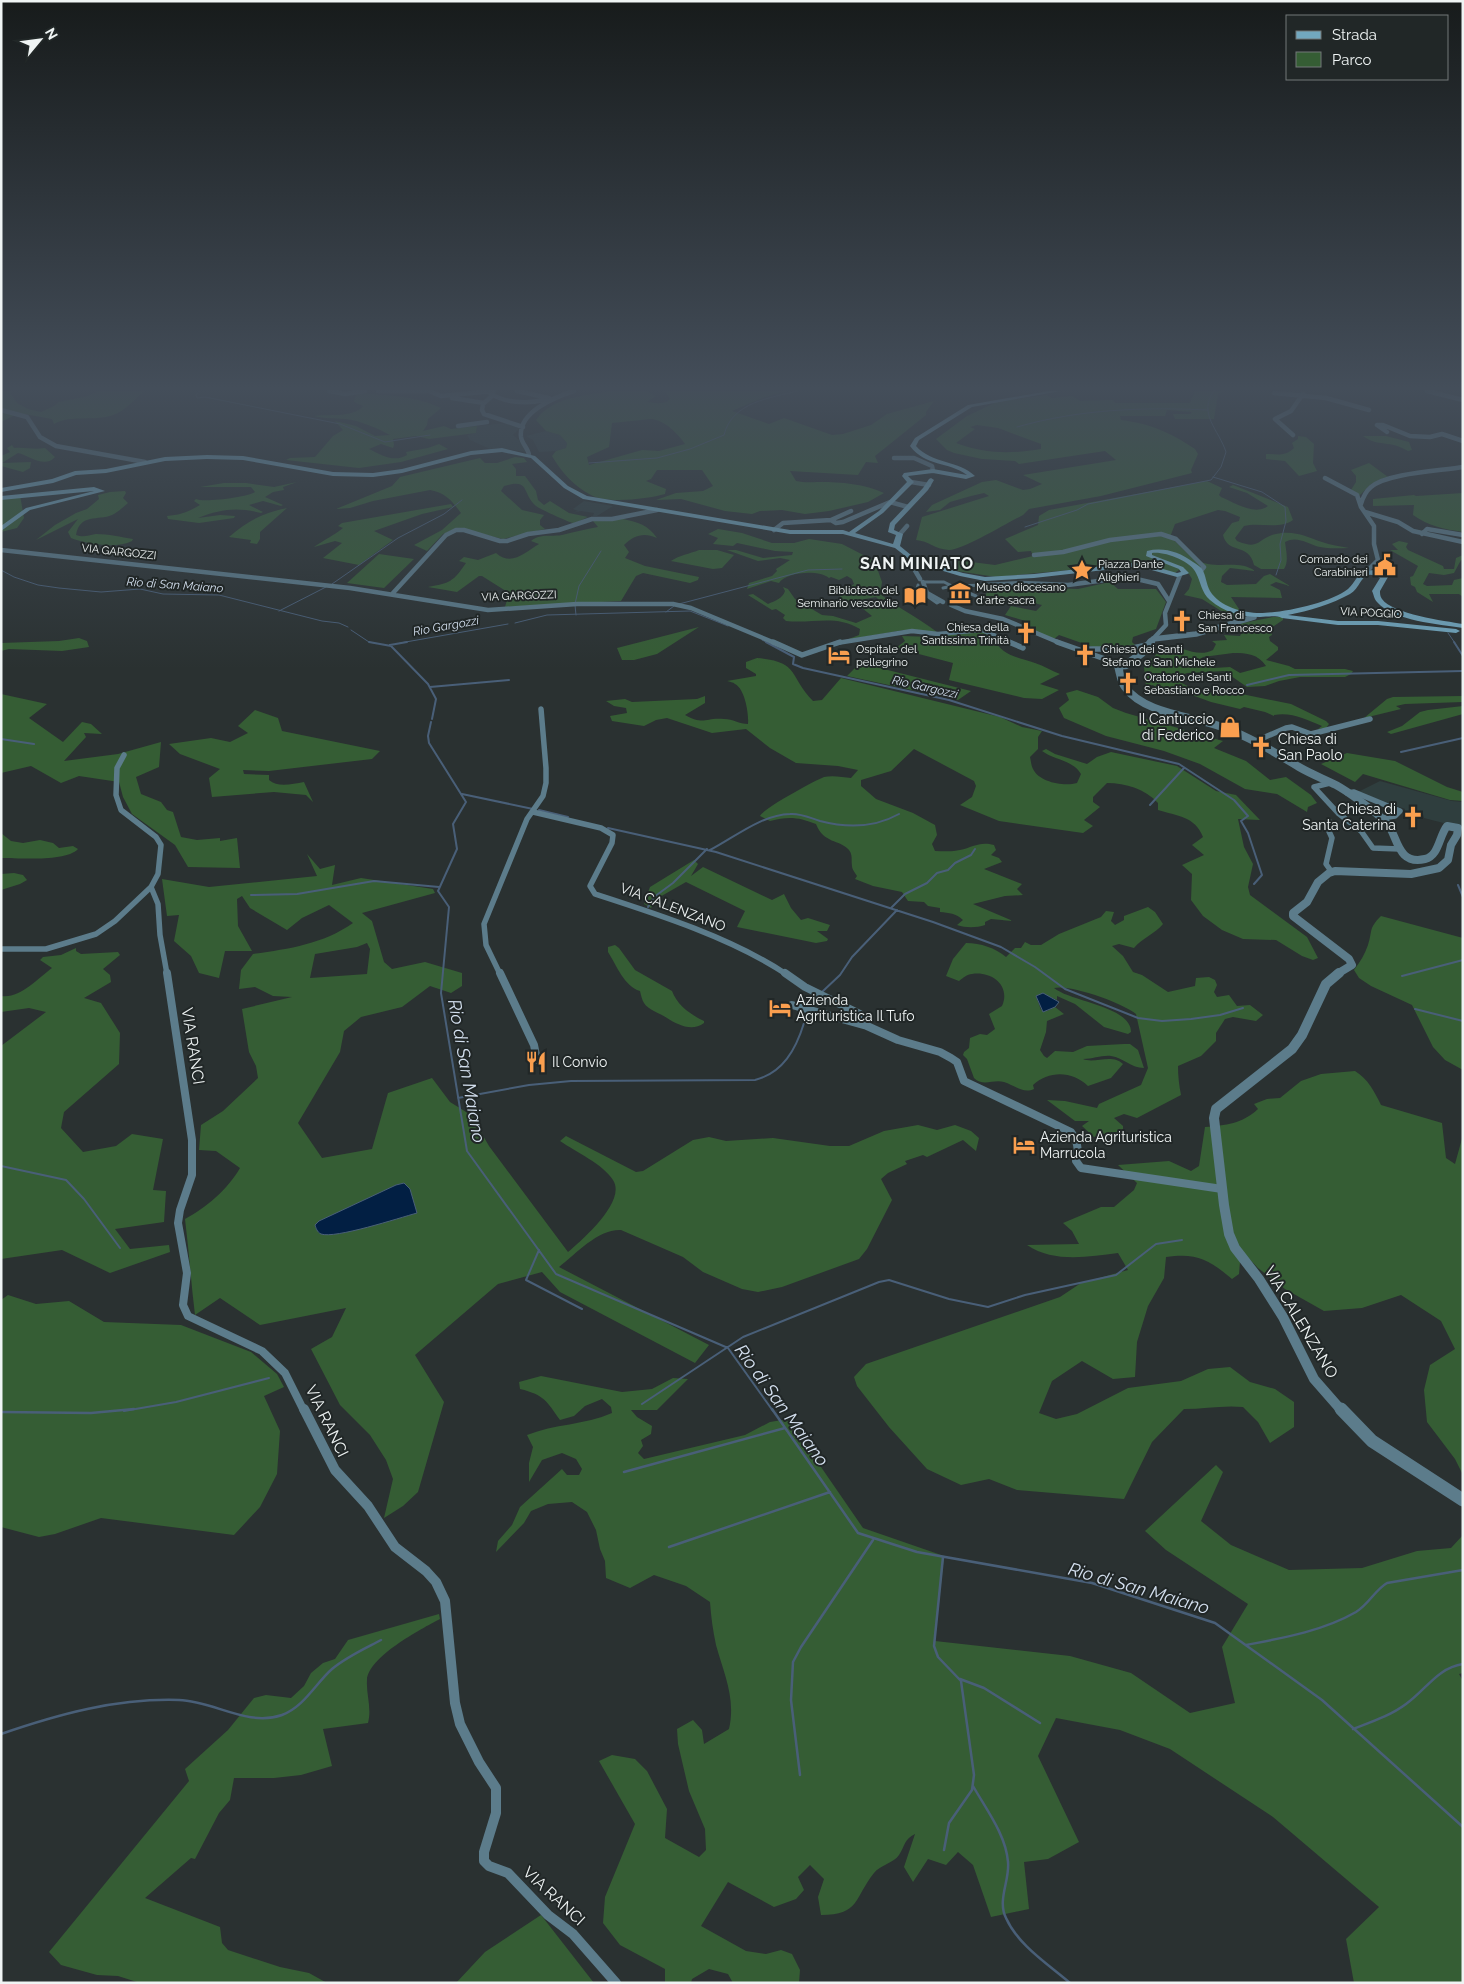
<svg xmlns="http://www.w3.org/2000/svg" width="1464" height="1984" font-family="Raleway,sans-serif">
<style>
.built{fill:#2f3e3e}
.green{fill:#355d34;fill-rule:evenodd}
.water{fill:#021f43;stroke:#495f78}
.lines{fill:none;stroke-linecap:round;stroke-linejoin:round}
.stream-far2{stroke:#495f78;stroke-width:1}
.stream-far1{stroke:#495f78;stroke-width:2}
.stream{stroke:#495f78;stroke-width:2.5}
.pedestrian{stroke:#5c7c8b;stroke-width:3}
.minor-far3{stroke:#5c7c8b;stroke-width:4.5}
.minor-far2{stroke:#5c7c8b;stroke-width:5.5}
.minor-far1{stroke:#5c7c8b;stroke-width:8}
.minor{stroke:#5c7c8b;stroke-width:10}
.tertiary-far3{stroke:#5c7c8b;stroke-width:5.5}
.tertiary-far2{stroke:#5c7c8b;stroke-width:8}
.tertiary-far1{stroke:#5c7c8b;stroke-width:10}
.tertiary{stroke:#5c7c8b;stroke-width:13}
.secondary{fill:#72a8bf;fill-rule:evenodd}
.labels{text-anchor:middle;dominant-baseline:central;stroke-width:4;stroke-linejoin:round;paint-order:stroke}
.far-street-label{font-size:11px;fill:#eff4f4;stroke:#212727}
.far-poi-label{font-size:11px;fill:#eff4f4;stroke:#212727;text-anchor:start}
.far-water-label{font-size:12px;font-style:italic;fill:#d3dfee;stroke:#212727}
.poi-label{font-size:14px;fill:#eff4f4;stroke:#212727;text-anchor:start}
.street-label{font-size:14px;fill:#eff4f4;stroke:#212727}
.far-district-label{font-size:16px;font-weight:bold;letter-spacing:1px;fill:#eff4f4;stroke:#212727}
.near-street-label{font-size:16px;fill:#eff4f4;stroke:#212727}
.near-water-label{font-size:18px;font-style:italic;fill:#d3dfee;stroke:#212727}
</style>
<rect width="100%" height="100%" fill="#2a3131"/>
<path class="built" d="M506,423L520,428L513,435L519,440L526,452L500,448L490,449L470,440L467,435L476,433L477,426Z
M546,431L560,435L567,443L566,448L556,451L539,452L533,440L526,436Z
M584,501L613,506L597,516H593L594,513L581,511L571,513L578,511L573,509Z
M1380,781L1452,801L1463,802V828L1424,818L1423,814L1405,811V809L1358,792Z"/>
<path class="green" d="M1,391H11V394L17,403L28,409L41,412L54,406L59,402L88,396L98,391H144C135,399 125,411 113,415C93,422 72,414 54,424L52,419L19,413L1,422Z
M610,391H647L656,396L647,402C654,403 665,405 670,399L665,391H785L762,398L732,411L769,424L784,418L832,435L843,434L871,425L887,414L934,401L926,412V415L875,456L878,463L866,462L858,475L790,471L796,481C805,483 811,482 820,482C841,482 865,484 884,493L868,502L829,511L805,514L782,510L760,511L752,514L725,511L681,499L656,500L676,493L703,491L713,486L702,470H657L651,479L646,481L666,489L665,494C648,499 606,504 591,495C574,486 562,473 552,456L556,451L566,448L567,443L560,435L546,431L536,420C552,397 584,396 610,391ZM651,419C665,420 678,434 685,444L659,451L642,450L589,465L587,457L609,447L612,423Z
M1195,391H1223L1218,394L1214,419H1175L1173,414H1190L1192,412L1167,410L1165,416H1120L1121,420C1152,424 1169,432 1195,449L1198,454L1191,470L1192,473L1101,496L1029,509L1023,515C1007,523 963,550 949,550C934,549 929,541 916,540L922,517L989,496L984,493L971,496L950,502L940,510L926,512L932,505L982,482L996,480L1023,490L1030,489L1042,484L1023,475L1116,460L1105,451L1019,464L1015,461L982,459L954,453L947,450L936,439L967,416L999,401L1047,395L1052,398L1072,396L1080,401L1113,400L1115,403H1190ZM977,425L998,428L1041,444V449C1011,454 985,454 956,443L975,429L970,427Z
M359,393C385,395 417,396 441,408L428,419L427,425L423,431L444,426L451,429L477,426L476,433L429,439L416,436L393,439L394,445L393,448L381,444L369,449C381,455 394,463 407,455L406,452L428,448L439,444L448,449L401,462L359,468L286,460L290,458L315,457L333,436L343,430L335,421L356,426L375,436L390,435C379,429 359,420 345,419C334,418 326,419 314,416C327,414 354,418 363,406L354,402L355,397Z
M1298,436L1306,437L1314,444L1313,463L1317,471L1299,476L1285,461L1266,459V454C1277,454 1285,457 1294,448L1292,443L1298,439Z
M1363,436H1386L1409,442L1412,450L1408,451C1391,440 1377,447 1363,436Z
M12,445L14,448C25,447 34,450 45,448L55,457C45,469 28,455 18,453L2,463L31,462L30,468L23,472L1,466V456L10,452L7,448Z
M515,457L524,458L527,462L512,464L516,469V476H525L536,491L538,500L544,505L550,501L569,513L588,517C583,519 577,523 573,523C568,522 540,509 536,506C521,493 531,478 504,486L501,491L522,510L544,515L540,520V525L545,529L503,539L457,528L443,534L427,551L414,545L442,530L461,513C452,501 446,493 430,490L373,501L350,508L336,509L392,486L400,477L480,458L485,463H497Z
M1369,463L1388,477L1371,484L1359,496L1351,490L1356,482V476L1351,470Z
M1207,481L1222,488L1219,495L1221,497C1235,503 1255,516 1268,506L1247,493L1229,487L1233,485L1288,507L1293,520C1279,530 1259,522 1244,526L1235,538L1237,541C1261,551 1257,538 1276,534C1295,530 1306,537 1322,542C1330,545 1340,546 1349,548C1339,548 1329,549 1320,547C1308,544 1297,535 1285,542C1286,550 1289,562 1284,569H1261L1254,565C1249,542 1228,555 1223,535L1232,523L1239,521L1240,517L1225,511L1218,510L1175,524L1170,537C1183,547 1191,561 1208,564C1225,567 1241,561 1255,571L1230,568L1222,576L1221,582L1227,585L1256,584L1264,576L1270,574L1290,586L1276,582L1270,585L1280,590L1282,598L1231,597L1243,615L1234,619L1202,599L1184,595L1189,589L1192,579L1189,574L1179,570L1175,573L1133,564L996,577L957,571L954,564L956,560L995,565L1033,556L1031,551L1018,552L1005,539L1038,525L1039,516L1049,510Z
M297,482L283,487L284,490L273,492L265,497L283,505L281,506L263,501L249,505L263,512L261,513C237,507 221,509 198,518L220,515L235,516L234,518L199,523L168,519L167,516C180,515 188,512 200,505L194,501L196,499C203,503 248,497 255,492L251,487H200L224,483H246L274,487Z
M125,491L126,493L123,498L128,503C123,507 117,513 112,515C98,521 80,513 76,535C84,538 88,535 96,534C108,534 121,537 133,539L132,541C116,549 87,544 71,538L68,532L78,519L36,540L55,525L76,513L87,509L99,499L98,495L110,492Z
M1463,493V532C1443,529 1429,526 1413,515L1414,505L1373,506V499L1414,495L1416,496Z
M20,495L24,518L17,528L1,532V497Z
M451,504L453,507L422,514L374,531L393,540L359,565L323,558L342,543L335,541L314,547C321,542 339,532 343,528L338,526L342,523Z
M287,508L260,532V539L257,544L250,543L251,540L229,537C248,521 262,513 287,508Z
M623,519C638,522 648,525 657,538C644,532 634,535 624,545L629,552L625,558L645,566L699,577L698,580L690,583L643,573L636,576L621,601L505,607L509,593L482,576H479L457,592L428,587C450,583 453,582 466,563L459,561L464,557L478,560L496,553C512,567 525,552 539,544L531,541C540,533 551,537 562,535C574,532 586,529 598,527L593,521Z
M718,529L742,533L772,543H794L809,539L842,544L873,560L881,566L877,568L882,582L880,594C898,608 919,618 937,632L904,630L846,640L859,635L860,629C835,614 813,624 786,621L783,618L785,615L776,609L772,610L748,595L753,594L768,604C775,601 783,598 785,591L783,587L788,589L795,599L822,615L833,616L856,623L872,616L862,608L884,605L876,597L844,603L840,596L843,591L854,584L852,579L847,576L839,580L831,577L829,578C819,569 785,572 779,583L771,581L747,589L749,583L772,576L777,571L776,569L790,560L780,558L758,561L727,550H736L763,558L792,555L793,552L775,551L737,543L733,546L713,544L718,538L708,534Z
M1399,541L1408,543L1406,547L1408,550L1443,566L1444,569H1454L1456,558L1463,555V561L1461,560L1454,573L1444,575L1429,573L1423,584L1427,586L1452,585L1454,580L1463,578V597L1459,594H1429L1433,602L1417,592L1415,587L1411,585L1410,577L1413,576L1418,566L1390,550H1398L1392,544Z
M699,550H717L734,555L722,568L713,569L671,561C680,555 689,554 699,550Z
M379,554L414,559L384,588L347,583Z
M1110,582L1118,589H1156L1166,602L1156,629L1133,637L1132,642L1136,646L1093,647L1059,635L1054,639L1023,627L1029,622L1005,615L1011,606L1036,611L1042,605L1007,597L985,596L990,586L1078,589Z
M1273,617H1283V620L1271,628L1272,635L1269,637L1270,641L1278,647V650L1266,660L1289,666L1295,669H1345L1353,671L1351,674L1345,677H1300L1279,681L1265,686L1247,687L1224,671L1187,673L1182,675L1181,678L1176,680L1201,693L1227,691L1291,704L1326,721L1329,724L1326,728L1318,729L1322,726C1305,719 1292,712 1274,715V716L1265,712L1244,707L1240,709L1211,702L1178,690C1168,694 1161,693 1153,685L1146,687L1144,666C1150,661 1159,651 1164,647C1174,640 1194,660 1213,650L1216,644L1212,641L1227,640L1224,635L1240,636L1242,632L1238,624ZM1233,653C1247,653 1258,654 1266,666L1240,673L1230,667L1214,668L1208,663L1198,661L1203,657Z
M699,627L657,654L634,660H622L617,648Z
M980,631L991,635C1002,656 1014,656 1035,663C1044,666 1052,671 1060,674L1040,684L1059,690L1042,699L1024,698L949,680L953,663L896,648L905,641L902,636L934,637Z
M79,638L87,641L89,647L62,651L9,649L1,651V643L59,641Z
M757,658C800,662 788,675 813,701L822,700L841,678L1000,717L1022,727L1042,731L1038,737V749L1030,757C1031,761 1031,765 1033,769C1039,782 1064,787 1077,783L1081,774C1073,760 1054,760 1042,751L1046,749L1055,754L1087,764L1097,757L1111,752L1177,766L1216,791L1236,795L1260,820L1238,819L1244,847L1253,864L1248,887L1250,895L1307,937L1318,958L1313,960L1302,956L1276,940L1243,939L1222,930L1203,916L1191,900L1192,874L1182,865L1204,855L1192,845L1203,837C1195,816 1177,816 1158,810V803C1145,789 1126,783 1107,783L1093,797V802L1100,807L1084,820L1093,826L1083,833L999,821L960,805L972,797L976,786L974,781L914,749L891,771L861,780V786L876,799L913,813L935,825L937,835L932,844L935,851C943,851 952,852 960,850C973,847 980,841 994,845L996,850L991,855L999,858L1002,862L984,869L1022,884L1017,889L1023,895L1005,896L973,904L1013,921L991,919L985,922V925C976,928 966,928 957,925L963,920C956,913 949,913 940,912V908L928,906L924,902L908,901L902,892L873,886L855,879L857,876C855,873 852,869 852,866C851,860 853,855 849,850C839,839 824,844 816,824C799,817 788,816 770,821L760,816C764,808 814,781 824,777C832,775 843,777 851,778L858,770L838,766L796,763L770,748L746,729L712,733L667,718L656,720L644,726L612,721L610,716L627,713L626,708L614,706L606,701L625,699L632,702L697,699L705,696V703L685,715C705,726 705,717 724,719C733,719 739,724 748,724C749,714 745,689 735,684C733,682 730,682 727,681L756,676V674L746,668V662Z
M860,663L971,691L958,700L847,676Z
M1077,690L1098,697L1113,708L1126,713L1223,741L1214,748L1246,761L1270,780L1286,777L1311,795L1317,803L1308,807L1307,812L1277,794L1245,789L1200,764L1164,751L1106,736L1064,718L1059,708L1069,700L1066,693Z
M1,694L47,704L29,718L63,742L82,722L91,724L102,734L84,733L86,737L64,761L118,754L161,742L159,767L136,777L141,794L161,802L167,810L173,812L181,837L197,840L220,838V841L237,838L240,868L188,867L175,845L132,814L123,797L119,782L79,776L61,783L31,766L1,773Z
M1463,696V702L1405,704L1396,706L1401,709L1364,718L1387,699L1393,697Z
M1463,706V714L1391,734L1387,732L1402,726L1420,712L1428,710Z
M255,710L278,718L282,731L380,751L372,759L269,771L243,770L244,774L269,775V780C278,788 292,784 304,782L313,802L306,795L274,792L212,797L209,778L220,769L180,754L169,744L211,738L230,742L248,733L238,726Z
M1347,753L1395,761L1447,787L1463,792V801L1450,800L1363,774L1355,782L1321,764Z
M1,833L11,841L23,843L40,840L53,843L59,848L73,846L78,849C66,862 19,858 1,858Z
M307,854L320,869L335,865L332,885L361,878L433,889L435,893L362,913L372,921L384,962L392,969L425,962L462,973V986L451,993L430,986L402,1007L361,1017L344,1031L340,1052L298,1123L322,1158L372,1149L388,1093L432,1078L450,1102L471,1115L489,1146L568,1252C582,1240 627,1201 613,1180C603,1164 576,1152 560,1141L566,1136L636,1172L643,1171L693,1140L709,1137L726,1141L773,1138L830,1146H849L884,1131L918,1125L937,1130L955,1125L971,1131L979,1138L976,1151L963,1140L927,1157L923,1155L905,1161L907,1164L888,1173L881,1179L892,1200L867,1249L859,1259L782,1287L758,1292L742,1289L703,1272L683,1257L621,1230C598,1229 577,1253 559,1267L709,1345L695,1363L560,1292L542,1272L498,1284L415,1355L444,1402L418,1492L403,1506L384,1518L393,1479L386,1460L370,1435L340,1405L311,1349L332,1337L346,1308L260,1325L220,1298L195,1315C191,1283 189,1251 185,1219C206,1208 228,1189 240,1168L216,1151L199,1150L201,1125L223,1111L258,1078L256,1066L249,1052L242,1009L292,997L273,996L255,987L239,989L241,970L253,954C289,949 323,944 353,923L329,905L302,918L287,930L250,908L242,896L237,899L238,926L252,951H225L219,978L199,973L191,956L174,941L179,915L167,916L162,879L209,887L317,876ZM367,943L370,949L367,974L310,978L315,954L357,947Z
M694,860L698,864L691,876L703,867L772,900L784,894L791,908L801,920L808,918L830,925L827,931H817L828,939L827,941L816,943L737,927L745,911L686,882L658,898L651,908L644,904L650,887Z
M14,873L23,875L27,880L20,884L1,890V874Z
M1148,907L1155,912L1163,924C1155,934 1142,938 1134,948L1119,944L1112,946L1123,956L1133,972L1142,975L1168,992L1195,986L1196,978L1209,977L1215,980L1217,985L1214,992L1217,997L1229,995L1237,1006L1250,1005L1263,1015L1256,1021L1233,1017L1225,1019L1216,1033V1041L1201,1056L1178,1066C1178,1076 1179,1085 1181,1095L1137,1118L1124,1114L1114,1118L1123,1126V1131L1120,1134L1108,1133L1094,1137L1082,1126L1089,1121H1075L1047,1100L1065,1101L1097,1108L1099,1104L1141,1085L1148,1068L1136,1014C1123,1003 1070,984 1054,988C1071,1002 1131,1006 1131,1032L1128,1034L1104,1027L1075,1004L1057,996V1000L1043,994L1036,996L1041,1010L1047,1011L1055,1007L1064,1014L1047,1021L1046,1032L1040,1050L1044,1056L1047,1058L1055,1051L1073,1052L1087,1046L1124,1044H1130L1138,1050L1144,1068C1131,1068 1124,1058 1111,1056C1102,1055 1093,1059 1083,1059C1095,1064 1112,1053 1123,1064L1111,1078L1088,1086C1073,1071 1049,1070 1033,1085L1034,1089C1023,1094 1014,1085 1004,1082C993,1079 983,1087 974,1078L967,1059L963,1055L964,1052L969,1048L970,1038L980,1034L987,1035L995,1029L989,1014L1002,1006C1011,986 992,971 972,974C967,974 963,978 959,981L946,976L953,959L966,943C981,943 995,948 1006,957L1015,948H1021L1025,942L1031,945H1041L1059,934L1101,917L1106,911L1114,912L1111,921L1115,925L1124,920V916Z
M1381,916L1463,938V1070L1445,1060L1433,1047L1412,1005L1371,986L1359,978L1354,970C1360,962 1365,954 1368,945C1373,930 1368,929 1381,916Z
M615,945L619,948L635,970L672,991C677,1005 691,1015 704,1021V1023C692,1032 678,1025 667,1018C660,1013 648,1010 644,1003C642,1000 641,995 640,991C624,986 617,966 608,952V947Z
M76,948V951L81,954L118,952L120,955L103,969L110,975L111,982L84,998L101,1003L120,1033L119,1064L64,1112L61,1128L83,1152L116,1146L132,1134L163,1139L153,1190L166,1191L164,1222L115,1229L130,1249L169,1245L170,1252L110,1273L62,1250L1,1259V1046L46,1012L29,1008L1,1012V996C20,999 37,979 52,968L40,960L43,957L61,955Z
M1355,1071C1368,1079 1374,1091 1381,1105L1442,1123L1446,1158L1455,1164L1463,1135V1475L1455,1459L1427,1422L1424,1390L1430,1365L1455,1349L1441,1321L1401,1295L1362,1308L1324,1311L1285,1289L1258,1268L1241,1250L1239,1274L1232,1279C1208,1259 1197,1253 1166,1257L1164,1278L1148,1306L1137,1342L1135,1377L1113,1379L1082,1361L1052,1381L1039,1413L1056,1419L1077,1414L1128,1388L1181,1381L1208,1369L1230,1367L1250,1382L1275,1389L1294,1402V1427L1270,1443L1258,1422L1243,1407C1223,1405 1204,1409 1184,1409L1152,1442L1124,1499L1017,1490L989,1479L961,1485L927,1469L889,1427L857,1386L854,1377L866,1364L1060,1297L1081,1283L1128,1270L1118,1253C1087,1257 1054,1263 1027,1245L1079,1244L1072,1231L1063,1223L1101,1207H1114L1134,1190L1137,1183L1118,1165L1169,1161L1191,1171L1199,1166L1205,1127C1226,1125 1242,1124 1258,1109L1254,1104L1267,1099L1280,1098L1301,1081L1321,1074Z
M8,1295L36,1304L69,1301L104,1322L181,1325L251,1352L277,1374L284,1387L264,1396L280,1431L277,1474L260,1507L234,1535L101,1518L55,1534L39,1537L1,1527V1300Z
M541,1376L622,1392L652,1389L673,1378L688,1379L657,1410H631L637,1417L652,1426L651,1434L641,1440L643,1446L638,1453L644,1459L745,1435L770,1422L788,1419L863,1528L944,1556L935,1641L1070,1656L1131,1673L1190,1713L1235,1703L1222,1647L1248,1604L1166,1550L1145,1531L1216,1465L1223,1472L1201,1521L1231,1545L1289,1570L1362,1568L1417,1551L1451,1548L1463,1535V1673L1459,1674L1463,1681V1983H1354L1346,1939L1379,1907L1273,1817L1170,1749L1120,1730L1056,1718L1038,1756L1079,1842L1048,1859L1024,1862L1029,1909L991,1917L973,1865L958,1852L946,1865L928,1859L913,1882L904,1867L915,1834C904,1839 905,1846 899,1855C894,1863 880,1865 874,1873C854,1898 860,1915 821,1915L818,1897L824,1879L810,1865L798,1877L804,1890L796,1899L774,1907L728,1882L701,1926L746,1951L766,1954L781,1950L792,1954L800,1970L799,1983H733L728,1974L709,1969L692,1979L691,1983H665V1969L620,1945L603,1923L605,1897L635,1824L599,1761L612,1755L635,1759L647,1771L667,1809L665,1838L699,1857L706,1850L705,1829L689,1791L678,1744L677,1729L693,1720L702,1730L704,1744L729,1729C736,1698 724,1674 716,1645C713,1631 711,1617 710,1602L686,1586L654,1575L630,1588L606,1578L605,1561L600,1549L596,1530L587,1512L572,1502L548,1504L531,1511L524,1523L496,1552L498,1541L512,1525L520,1507L562,1469L567,1475H579L582,1469L576,1459L562,1453L542,1460L529,1482V1463L533,1447L527,1435C554,1424 585,1425 612,1413L611,1407L602,1399L585,1406L574,1416L560,1420C546,1400 544,1395 520,1389L519,1382Z
M439,1614L440,1619C421,1629 368,1657 367,1680C366,1695 372,1708 368,1723L323,1729L332,1766L301,1775L274,1778H234L230,1800L219,1813L195,1859L191,1858L145,1898L220,1927L222,1943L228,1950L280,1967L309,1973L327,1983H140L118,1976L97,1975L61,1965L49,1952L189,1781L185,1769L228,1730L254,1698L266,1695L291,1698L304,1686L311,1673L323,1663L335,1659L348,1640Z
M541,1915L594,1983H456L485,1952Z"/>
<path class="water" d="M1043,993L1059,1002L1055,1007L1043,1012L1036,996Z
M404,1183L410,1189L417,1213C399,1218 335,1239 321,1234C317,1232 316,1228 315,1225L319,1221L396,1185Z"/>
<g class="lines">
<path class="stream-far2" d="M199,391L196,395L197,398L205,397L340,424L385,442L430,435
M1017,427C1080,409 1143,407 1208,410
M589,463L657,458L690,449L724,435C732,402 770,398 798,391
M1213,477L1262,492L1285,507L1286,521L1280,544L1281,560L1276,575
M1025,527L1077,510L1088,504L1211,480L1221,467L1226,452C1219,430 1197,413 1214,391
M1,570L14,577L38,585L59,588L101,592L140,589L163,594L219,595L322,621L339,623L348,627
M332,584L398,538L444,514L462,500
M575,604L579,586L601,551
M679,604L808,570L842,569
M575,605L576,615
M279,611L326,587
M666,612L674,606
M515,623L547,615L690,611L728,626
M351,630L369,642L375,643
M1448,633L1455,643
M762,640L768,643
M400,643L508,624"/>
<path class="stream-far1" d="M369,642L391,646L428,684L436,699L432,719
M766,642L794,657L793,664L803,668L949,700L1062,736L1179,764L1234,800L1248,816L1241,821L1248,833L1262,875L1254,884
M1454,642L1463,656
M390,645L407,642
M1247,685L1289,675L1463,671
M430,687L509,680
M431,722L428,736L429,743L466,802L453,824L457,849L438,891L449,907L441,993L467,1151L556,1274L728,1348L773,1411
M1,739L34,744
M1401,752L1463,738
M462,794L533,809
M1150,805L1184,768
M539,810L568,817
M608,828L716,852L933,922L1001,947L1035,967L1065,989L1138,1018L1162,1021L1191,1019L1220,1015L1243,1008
M710,850C735,837 761,815 790,814C801,813 810,818 820,821C847,828 874,828 899,814
M1458,885L1463,897
M251,895L297,894L374,881L439,887
M648,907L654,897L673,883L707,849
M891,908L905,894L927,883L937,873L948,870L955,863L971,855L975,849
M1402,976L1463,960
M822,992L840,975L852,957L897,910
M1415,1009L1463,1021
M458,1098L529,1085L571,1081L755,1080C783,1073 796,1049 804,1023
M1,1166L66,1180L84,1199L120,1248
M539,1250L526,1280L582,1309
M642,1404L743,1337L879,1282L889,1280L949,1299L988,1307L1025,1295L1116,1275L1156,1244L1182,1240
M124,1411L176,1402L269,1378"/>
<path class="stream" d="M772,1409L858,1533L917,1552L1092,1583L1215,1623L1322,1700L1463,1827
M1,1412L91,1413L134,1409
M624,1472L785,1428
M669,1547L830,1492
M943,1557L934,1646L938,1657L961,1681L974,1775L972,1790L949,1823L944,1850
M1246,1645C1283,1638 1323,1631 1356,1612C1369,1604 1375,1590 1387,1583L1463,1570
M960,1679L984,1688L1040,1723
M1353,1729C1371,1722 1390,1716 1406,1704C1426,1690 1437,1668 1463,1664
M1,1734C59,1714 117,1698 179,1700C214,1701 247,1727 282,1715C304,1707 316,1683 332,1669C346,1657 364,1649 381,1640
M800,1775L791,1700L793,1662L801,1647L873,1540
M973,1786C986,1809 1006,1835 1008,1862C1010,1880 997,1900 1006,1918C1018,1945 1048,1964 1070,1983"/>
<path class="pedestrian" d="M925,582H944L952,586L986,585
M918,585L917,589L937,603L941,601
M943,588L952,586L976,596"/>
<path class="minor-far3" d="M329,391L345,394L365,391
M378,391H427
M429,391L441,396L493,391
M494,391L490,393C504,403 527,404 544,400
M517,391L549,398
M1427,391L1463,400
M1274,393L1326,398L1369,410
M492,396L483,404L482,410L484,414L523,427
M452,398L484,403
M1,410L27,417L40,437L56,446L145,462
M458,426L487,422
M1387,432L1377,425H1383L1410,436L1430,437L1442,434L1463,441
M1293,435L1275,419L1291,411L1303,394
M529,455C528,448 522,444 521,437C518,412 555,397 574,391
M894,458H914L932,466L933,471
M1325,478L1357,495L1361,507L1374,526V544L1378,560L1366,572
M911,482L929,485
M1361,504C1363,497 1365,492 1371,487C1388,473 1440,471 1463,467
M1365,512L1398,522L1413,531L1463,542
M831,520L836,523L843,522L890,502L908,507
M774,530L783,523L831,520L851,511
M900,534L907,526
M1422,534L1427,529L1463,535
M1,550L350,588L488,610L577,604H673L691,608L775,643
M1034,555L1063,552L1110,540L1161,534L1176,539L1204,567L1200,572
M915,561L913,567L920,579
M923,582L927,593L943,602
M986,585L1022,583L1068,585L1128,577L1158,584L1169,601
M393,593L446,535L456,530H464L500,541H507L528,534L559,530L592,519H612L657,510
M951,605L965,611L1003,619L1060,643
M1153,639L1166,625L1165,613L1180,575
M837,643L912,631L938,634L982,630L1012,643"/>
<path class="minor-far2" d="M773,642L802,655L840,642
M1009,642L1023,648
M1057,642L1105,659L1118,666
M1085,649H1128L1147,645
M1256,741L1286,728L1292,727L1311,734L1370,719
M1330,783L1314,787L1338,813L1361,831L1373,848L1399,849
M1347,793L1354,792L1400,811L1395,816L1382,818
M533,812L601,828L613,835L612,843L590,886L595,894C657,914 732,938 786,974
M1329,821L1327,827L1332,838L1326,864L1331,871
M151,887L158,904L160,935L167,974
M1,949H46L96,934L115,921L151,887L158,874L161,845L156,837L121,810L116,795L117,768L124,755
M500,974L486,945L484,924L527,819L543,796L546,783V768L541,709"/>
<path class="minor-far1" d="M167,973L192,1140V1175L180,1210L178,1223L187,1273L183,1305L188,1316L262,1351L285,1373L304,1411
M500,973L534,1045L537,1060
M785,973L805,987L860,1014L867,1026L898,1040L940,1052L951,1058L957,1062L964,1081L1071,1132C1078,1142 1079,1150 1076,1161L1081,1168L1222,1189
M792,1005L867,1026"/>
<path class="minor" d="M304,1409L335,1470L368,1506L395,1547L426,1571L436,1582L445,1601L455,1703L460,1724L479,1762L496,1788V1813L484,1852V1861L489,1866L508,1873L548,1915L573,1934L616,1983"/>
<path class="tertiary-far3" d="M1150,643L1153,639L1196,634L1254,617"/>
<path class="tertiary-far2" d="M1126,665L1118,666C1120,673 1121,682 1125,687C1144,714 1193,716 1222,727C1250,737 1274,752 1299,767C1311,774 1324,779 1336,785C1349,792 1374,811 1385,821C1398,832 1395,866 1425,859C1439,856 1439,836 1447,826L1458,828L1457,835L1451,845L1448,860L1439,868L1411,874L1335,871L1329,873L1318,882L1307,902L1293,913V916L1349,959L1352,965L1337,974
M1126,665L1142,653L1151,642"/>
<path class="tertiary-far1" d="M1339,973L1326,984L1302,1035L1292,1049L1216,1109L1214,1118L1224,1205L1229,1234L1235,1248L1259,1279L1283,1317L1314,1379L1342,1411"/>
<path class="tertiary" d="M1341,1409L1372,1441L1463,1500"/>
<path class="secondary" d="M1049,391H1061L972,407L919,440L916,446C932,464 958,460 975,476L966,479L933,473L908,476L914,482L883,513L855,533L893,544L896,535L888,532L890,523L923,488L929,479L931,478L934,480L928,490L895,525L894,530L903,534L900,546L917,560L963,573L985,577L1034,574L1131,563L1149,565L1177,573L1181,572L1179,569L1146,556L1147,551C1164,547 1179,552 1193,562C1196,564 1200,566 1202,569C1206,575 1206,584 1210,591C1220,607 1243,613 1260,613C1283,613 1330,603 1348,589C1355,583 1357,573 1367,571C1374,569 1382,572 1388,577L1380,591C1380,594 1380,596 1382,599C1392,614 1445,621 1463,624V628C1438,624 1394,621 1377,602C1374,599 1374,595 1372,591L1380,578C1361,567 1363,586 1350,594C1332,604 1309,611 1288,615L1338,621H1378L1456,629L1460,631L1456,633L1378,625H1338L1282,618C1275,615 1267,617 1260,617C1241,617 1224,612 1210,600C1201,592 1201,582 1196,573C1191,561 1164,551 1152,553V555L1183,567L1189,573L1187,574L1177,577L1148,569L1131,567L1034,578L985,581L960,576L913,562L895,548L843,534H790L583,499L564,488L531,458L502,452L471,455L402,473L373,477L333,476L243,460L207,459L165,461L106,473L76,475L53,483L1,492V488L52,479L75,471L106,469L165,457L207,455L243,456L333,472L373,473L402,469L471,451L502,448L535,456L568,486L587,496L790,530H843L849,532L879,511L907,482L902,476L904,473L933,469L967,475C948,461 926,467 910,446L915,438L968,405Z
M94,487L105,491L30,510L1,531V526L26,508L94,491L1,500V496Z"/>
</g>
<linearGradient id="sky" x2="0" y2="1"><stop stop-color="#171b1b"/><stop offset="0.58" stop-color="#444e5a"/><stop offset="1" stop-color="#444e5a" stop-opacity="0"/></linearGradient>
<rect width="1464" height="669" fill="url(#sky)"/>
<defs>
<g id="civic-bare" transform="scale(1.725)"><path d="M-.6-6.5H3V-4.5H.6V-3L4-1V1h2V6H-6V1h2V-1L-.6-3ZM-1.2 2.5V6h2.4V2.5Z" fill="#fa9f4f" stroke="#212727" stroke-width="2.5" paint-order="stroke"/></g>
<g id="sight-bare" transform="scale(1.725)"><path d="M0-6L1.8-2.2L6-1.7L2.9 1.2L3.7 5.4L0 3.3L-3.7 5.4L-2.9 1.2L-6-1.7L-1.8-2.2Z" fill="#fa9f4f" stroke="#212727" stroke-width="2.5" paint-order="stroke"/></g>
<g id="museum-bare" transform="scale(1.725)"><path d="M0-6L6-3V-2H-6V-3ZM-5-1h2V3h-2ZM-1-1h2V3h-2ZM3-1h2V3H3ZM-6 4H6V6H-6Z" fill="#fa9f4f" stroke="#212727" stroke-width="2.5" paint-order="stroke"/></g>
<g id="library-bare" transform="scale(1.725)"><path d="M-6-4Q-3-5.5-.7-3.5V5Q-3 3-6 4ZM6-4Q3-5.5 .7-3.5V5Q3 3 6 4Z" fill="#fa9f4f" stroke="#212727" stroke-width="2.5" paint-order="stroke"/></g>
<g id="church-bare" transform="scale(1.725)"><path d="M-1.2-6h2.4v3.5h3.3v2.4h-3.3V6h-2.4V-.1h-3.3v-2.4h3.3Z" fill="#fa9f4f" stroke="#212727" stroke-width="2.5" paint-order="stroke"/></g>
<g id="hotel-bare" transform="scale(1.725)"><path d="M-6-4.5h1.5V1H6V5H4.5V3h-9V5H-6ZM-4 0a1.8 1.8 0 1 1 3.6 0ZM.5 0V-2.5h3Q6-2.5 6 0Z" fill="#fa9f4f" stroke="#212727" stroke-width="2.5" paint-order="stroke"/></g>
<g id="shop-bare" transform="scale(1.725)"><path d="M-5-2.5h2.3a2.7 3.5 0 0 1 5.4 0H5L5.5 6h-11ZM-1.5-2.5h3a1.5 2.3 0 0 0-3 0Z" fill="#fa9f4f" stroke="#212727" stroke-width="2.5" paint-order="stroke"/></g>
<g id="restaurant-bare" transform="scale(1.725)"><path d="M-5-6h1v4h1v-4h1v4h1v-4h1v5L-1.5 .5V6h-2V.5L-5-1ZM5-6V6H3V1.5H1.5Q1.5-4 5-6Z" fill="#fa9f4f" stroke="#212727" stroke-width="2.5" paint-order="stroke"/></g>
</defs>
<g fill-rule="evenodd">
<use href="#civic-bare" x="1385" y="565"/>
<use href="#sight-bare" x="1082" y="570"/>
<use href="#museum-bare" x="960" y="593"/>
<use href="#library-bare" x="915" y="596"/>
<use href="#church-bare" x="1182" y="621"/>
<use href="#church-bare" x="1026" y="633"/>
<use href="#hotel-bare" x="839" y="655"/>
<use href="#church-bare" x="1085" y="655"/>
<use href="#church-bare" x="1128" y="683"/>
<use href="#shop-bare" x="1230" y="727"/>
<use href="#church-bare" x="1261" y="747"/>
<use href="#church-bare" x="1413" y="817"/>
<use href="#hotel-bare" x="780" y="1008"/>
<use href="#restaurant-bare" x="536" y="1062"/>
<use href="#hotel-bare" x="1024" y="1145"/>
</g>
<g class="labels">
<g class="far-street-label">
<text transform="translate(119 552) rotate(6)">VIA GARGOZZI</text>
<text transform="translate(519 596) rotate(-2)">VIA GARGOZZI</text>
<text transform="translate(1371 613) rotate(3)">VIA POGGIO</text>
</g>
<g class="far-poi-label">
<text x="1368" y="559" text-anchor="end">Comando dei<tspan x="1368" dy="13">Carabinieri</tspan></text>
<text x="1098" y="564">Piazza Dante<tspan x="1098" dy="13">Alighieri</tspan></text>
<text x="976" y="587">Museo diocesano<tspan x="976" dy="13">d'arte sacra</tspan></text>
<text x="898" y="590" text-anchor="end">Biblioteca del<tspan x="898" dy="13">Seminario vescovile</tspan></text>
<text x="1198" y="615">Chiesa di<tspan x="1198" dy="13">San Francesco</tspan></text>
<text x="1009" y="627" text-anchor="end">Chiesa della<tspan x="1009" dy="13">Santissima Trinità</tspan></text>
<text x="856" y="649">Ospitale del<tspan x="856" dy="13">pellegrino</tspan></text>
<text x="1102" y="649">Chiesa dei Santi<tspan x="1102" dy="13">Stefano e San Michele</tspan></text>
<text x="1144" y="677">Oratorio dei Santi<tspan x="1144" dy="13">Sebastiano e Rocco</tspan></text>
</g>
<g class="far-water-label">
<text transform="translate(175 585) rotate(4)">Rio di San Maiano</text>
<text transform="translate(446 626) rotate(-10)">Rio Gargozzi</text>
<text transform="translate(925 687) rotate(13)">Rio Gargozzi</text>
</g>
<g class="poi-label">
<text x="1214" y="719" text-anchor="end">Il Cantuccio<tspan x="1214" dy="16">di Federico</tspan></text>
<text x="1278" y="739">Chiesa di<tspan x="1278" dy="16">San Paolo</tspan></text>
<text x="1396" y="809" text-anchor="end">Chiesa di<tspan x="1396" dy="16">Santa Caterina</tspan></text>
<text x="796" y="1000">Azienda<tspan x="796" dy="16">Agrituristica Il Tufo</tspan></text>
<text x="552" y="1062">Il Convio</text>
<text x="1040" y="1137">Azienda Agrituristica<tspan x="1040" dy="16">Marrucola</tspan></text>
</g>
<g class="street-label">
<text transform="translate(673 907) rotate(21)">VIA CALENZANO</text>
</g>
<g class="far-district-label">
<text x="917" y="563">SAN MINIATO</text>
</g>
<g class="near-street-label">
<text transform="translate(193 1046) rotate(81)">VIA RANCI</text>
<text transform="translate(1301 1322) rotate(59)">VIA CALENZANO</text>
<text transform="translate(327 1421) rotate(64)">VIA RANCI</text>
<text transform="translate(554 1896) rotate(43)">VIA RANCI</text>
</g>
<g class="near-water-label">
<text transform="translate(467 1071) rotate(80)">Rio di San Maiano</text>
<text transform="translate(782 1405) rotate(54)">Rio di San Maiano</text>
<text transform="translate(1139 1588) rotate(16)">Rio di San Maiano</text>
</g>
</g>
<rect width="1464" height="1984" fill="none" stroke="#eff4f4" stroke-width="5"/>
<rect x="1286" y="15" width="162" height="65" fill="#212727" stroke="#737979"/>
<rect x="1296" y="31" width="25" height="8" fill="#72a8bf" stroke="#737979"/>
<text x="1332" y="40" font-size="15" fill="#eff4f4">Strada</text>
<rect x="1296" y="52" width="25" height="15" fill="#355d34" stroke="#737979"/>
<text x="1332" y="65" font-size="15" fill="#eff4f4">Parco</text>
<g transform="translate(40 40) rotate(61)" stroke="#212727" stroke-width="4" paint-order="stroke">
<path d="M0-4L9 19L0 12L-9 19Z" fill="#eff4f4"/>
<text y="-8" font-size="14" font-weight="bold" text-anchor="middle" fill="#eff4f4">N</text>
</g>
</svg>
